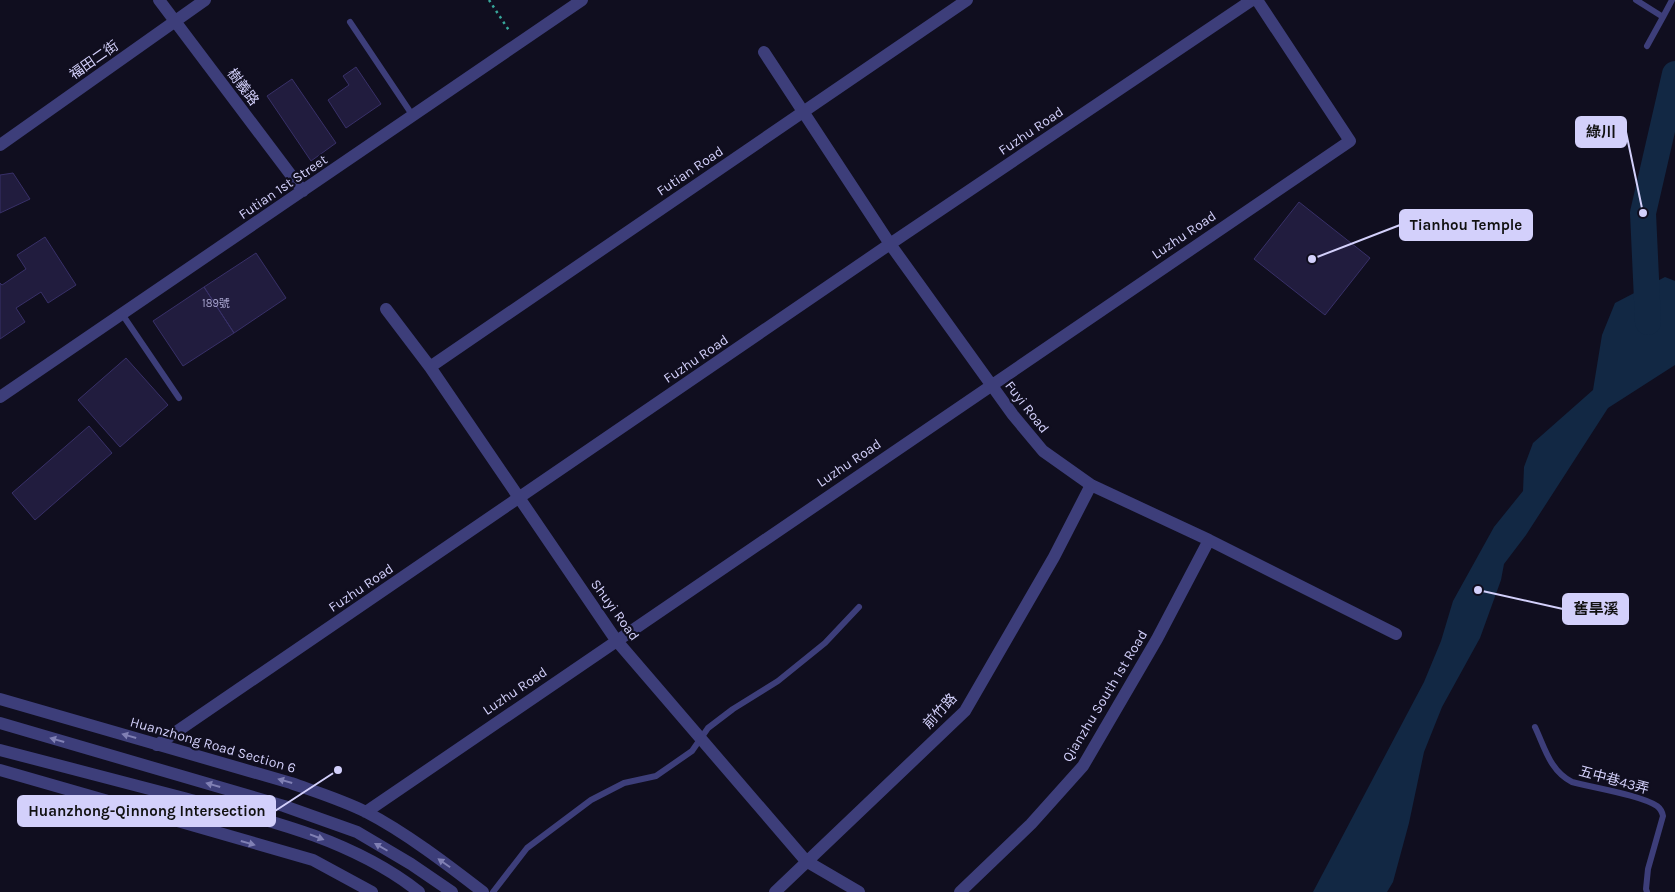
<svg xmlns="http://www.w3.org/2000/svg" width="1675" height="892" font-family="Karla,'Noto Sans TC',sans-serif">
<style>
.water{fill:#122844}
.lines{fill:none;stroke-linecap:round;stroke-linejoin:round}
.river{stroke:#122844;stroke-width:26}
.building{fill:#211c3e;stroke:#383068}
.path{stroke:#38a79b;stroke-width:2.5;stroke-dasharray:2.5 4;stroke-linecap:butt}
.service{stroke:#3d3e7a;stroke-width:6}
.minor{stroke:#3d3e7a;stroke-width:12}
.tertiary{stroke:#3d3e7a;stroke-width:12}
.oneway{fill:#8080b4}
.labels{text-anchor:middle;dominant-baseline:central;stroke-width:4.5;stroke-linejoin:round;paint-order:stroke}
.number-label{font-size:11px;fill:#a6a3cc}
.street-label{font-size:14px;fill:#d3d0fb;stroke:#100e1f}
.leader{fill:none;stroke:#d3d0fb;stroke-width:2}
.callout-dot{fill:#d3d0fb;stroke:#100e1f;stroke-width:2}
.callout{fill:#d3d0fb;stroke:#d3d0fb;stroke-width:2}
.callout-label{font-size:15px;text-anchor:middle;font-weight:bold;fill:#111}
</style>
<rect width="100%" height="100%" fill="#100e1f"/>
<path class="water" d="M1665,277L1675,281V365L1608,408L1526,535L1504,564L1501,580L1480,638L1442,707L1424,752L1409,823L1393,882L1387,892H1313L1424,682L1441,641L1453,601L1494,527L1523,491L1524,467L1533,443L1593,390L1602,335L1615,303Z"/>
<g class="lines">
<path class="river" d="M1648,322L1643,213L1675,74"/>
</g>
<path class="building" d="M356,67L381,104L346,128L328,100L349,85L343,76Z
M292,79L336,143L311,161L267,96Z
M13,173L30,199L0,213V175Z
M1299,202L1370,258L1325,315L1254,259Z
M45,237L76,285L48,303L41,292L16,308L25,322L0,339V283L2,285L26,269L17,255Z
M256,253L286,298L234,333L204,287Z
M204,287L234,333L183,366L153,321Z
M126,358L168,405L120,447L78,400Z
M89,426L112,453L35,520L12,493Z"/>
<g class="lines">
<path class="path" d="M489,0L510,32"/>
<path class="service" d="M1636,0L1663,17L1672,0
M350,22L413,116
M1647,46L1663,17
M122,314L179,398
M1535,727C1545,748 1550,771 1572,782C1594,788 1640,795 1657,806C1661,809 1662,811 1663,816L1648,869L1646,889L1647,892
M493,892L527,848L591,800L624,783L656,776L692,751L708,728L733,709L778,681L825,643L859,607"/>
<path class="minor" d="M159,0L303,191
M764,52L890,244L1013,415L1043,451L1091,485L1209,540L1396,634
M0,145L205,0
M386,309L430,367L616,640L806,861L859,892
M430,367L967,0
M0,397L582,0
M0,699L291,783C316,792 342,800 366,812C405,832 448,865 483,892
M157,745L890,244L1252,0
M0,770L313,860L372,892
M366,812L1350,141L1257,0
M775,892L965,711L1054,557L1091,485
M960,892L1031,824L1083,766L1157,639L1209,540"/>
<path class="tertiary" d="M0,723L284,806L357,832L411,864L452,892
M0,750C61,766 123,782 184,798C265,819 352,839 419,892"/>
</g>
<defs><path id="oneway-solid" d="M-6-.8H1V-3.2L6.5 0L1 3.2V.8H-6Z" transform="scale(1.25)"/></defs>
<g class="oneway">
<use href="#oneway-solid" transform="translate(129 736) rotate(-164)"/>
<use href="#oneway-solid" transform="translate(57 740) rotate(-164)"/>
<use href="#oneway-solid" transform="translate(285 781) rotate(-164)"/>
<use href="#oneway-solid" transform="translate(213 785) rotate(-164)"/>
<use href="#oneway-solid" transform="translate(317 837) rotate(21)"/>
<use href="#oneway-solid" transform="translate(248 843) rotate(16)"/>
<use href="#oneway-solid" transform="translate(381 847) rotate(-150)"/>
<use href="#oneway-solid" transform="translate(444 863) rotate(-145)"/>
</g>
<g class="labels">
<g class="number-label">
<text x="216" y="303">189號</text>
</g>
<g class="street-label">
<text transform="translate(94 60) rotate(-35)">福田二街</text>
<text transform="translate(243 87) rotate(53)">樹義路</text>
<text transform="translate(1031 131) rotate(-34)">Fuzhu Road</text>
<text transform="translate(690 171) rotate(-34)">Futian Road</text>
<text transform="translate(283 187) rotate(-34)">Futian 1st Street</text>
<text transform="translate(1184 235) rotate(-34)">Luzhu Road</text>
<text transform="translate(696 359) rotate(-34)">Fuzhu Road</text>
<text transform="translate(1027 407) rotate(52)">Fuyi Road</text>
<text transform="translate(849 463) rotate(-34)">Luzhu Road</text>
<text transform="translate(361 588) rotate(-34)">Fuzhu Road</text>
<text transform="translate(615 610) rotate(54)">Shuyi Road</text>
<text transform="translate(515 691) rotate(-34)">Luzhu Road</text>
<text transform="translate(1105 696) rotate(-59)">Qianzhu South 1st Road</text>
<text transform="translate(940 711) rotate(-47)">前竹路</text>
<text transform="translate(213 745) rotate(16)">Huanzhong Road Section 6</text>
<text transform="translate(1614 780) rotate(15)">五中巷43弄</text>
</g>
</g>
<path class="leader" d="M1643 213L1626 132M1312 259L1400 225M1478 590L1563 609M338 770L275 811"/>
<g class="callout-dot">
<circle cx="1643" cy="213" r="5"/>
<circle cx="1312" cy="259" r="5"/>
<circle cx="1478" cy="590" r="5"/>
<circle cx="338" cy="770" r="5"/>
</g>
<g class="callout">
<rect x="1576" y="117" width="50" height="30" rx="5"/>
<rect x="1400" y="210" width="132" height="30" rx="5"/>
<rect x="1563" y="594" width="65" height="30" rx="5"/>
<rect x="18" y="796" width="257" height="30" rx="5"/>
</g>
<g class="callout-label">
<text x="1601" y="137">綠川</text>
<text x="1466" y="230">Tianhou Temple</text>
<text x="1596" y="614">舊旱溪</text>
<text x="147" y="816">Huanzhong-Qinnong Intersection</text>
</g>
</svg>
